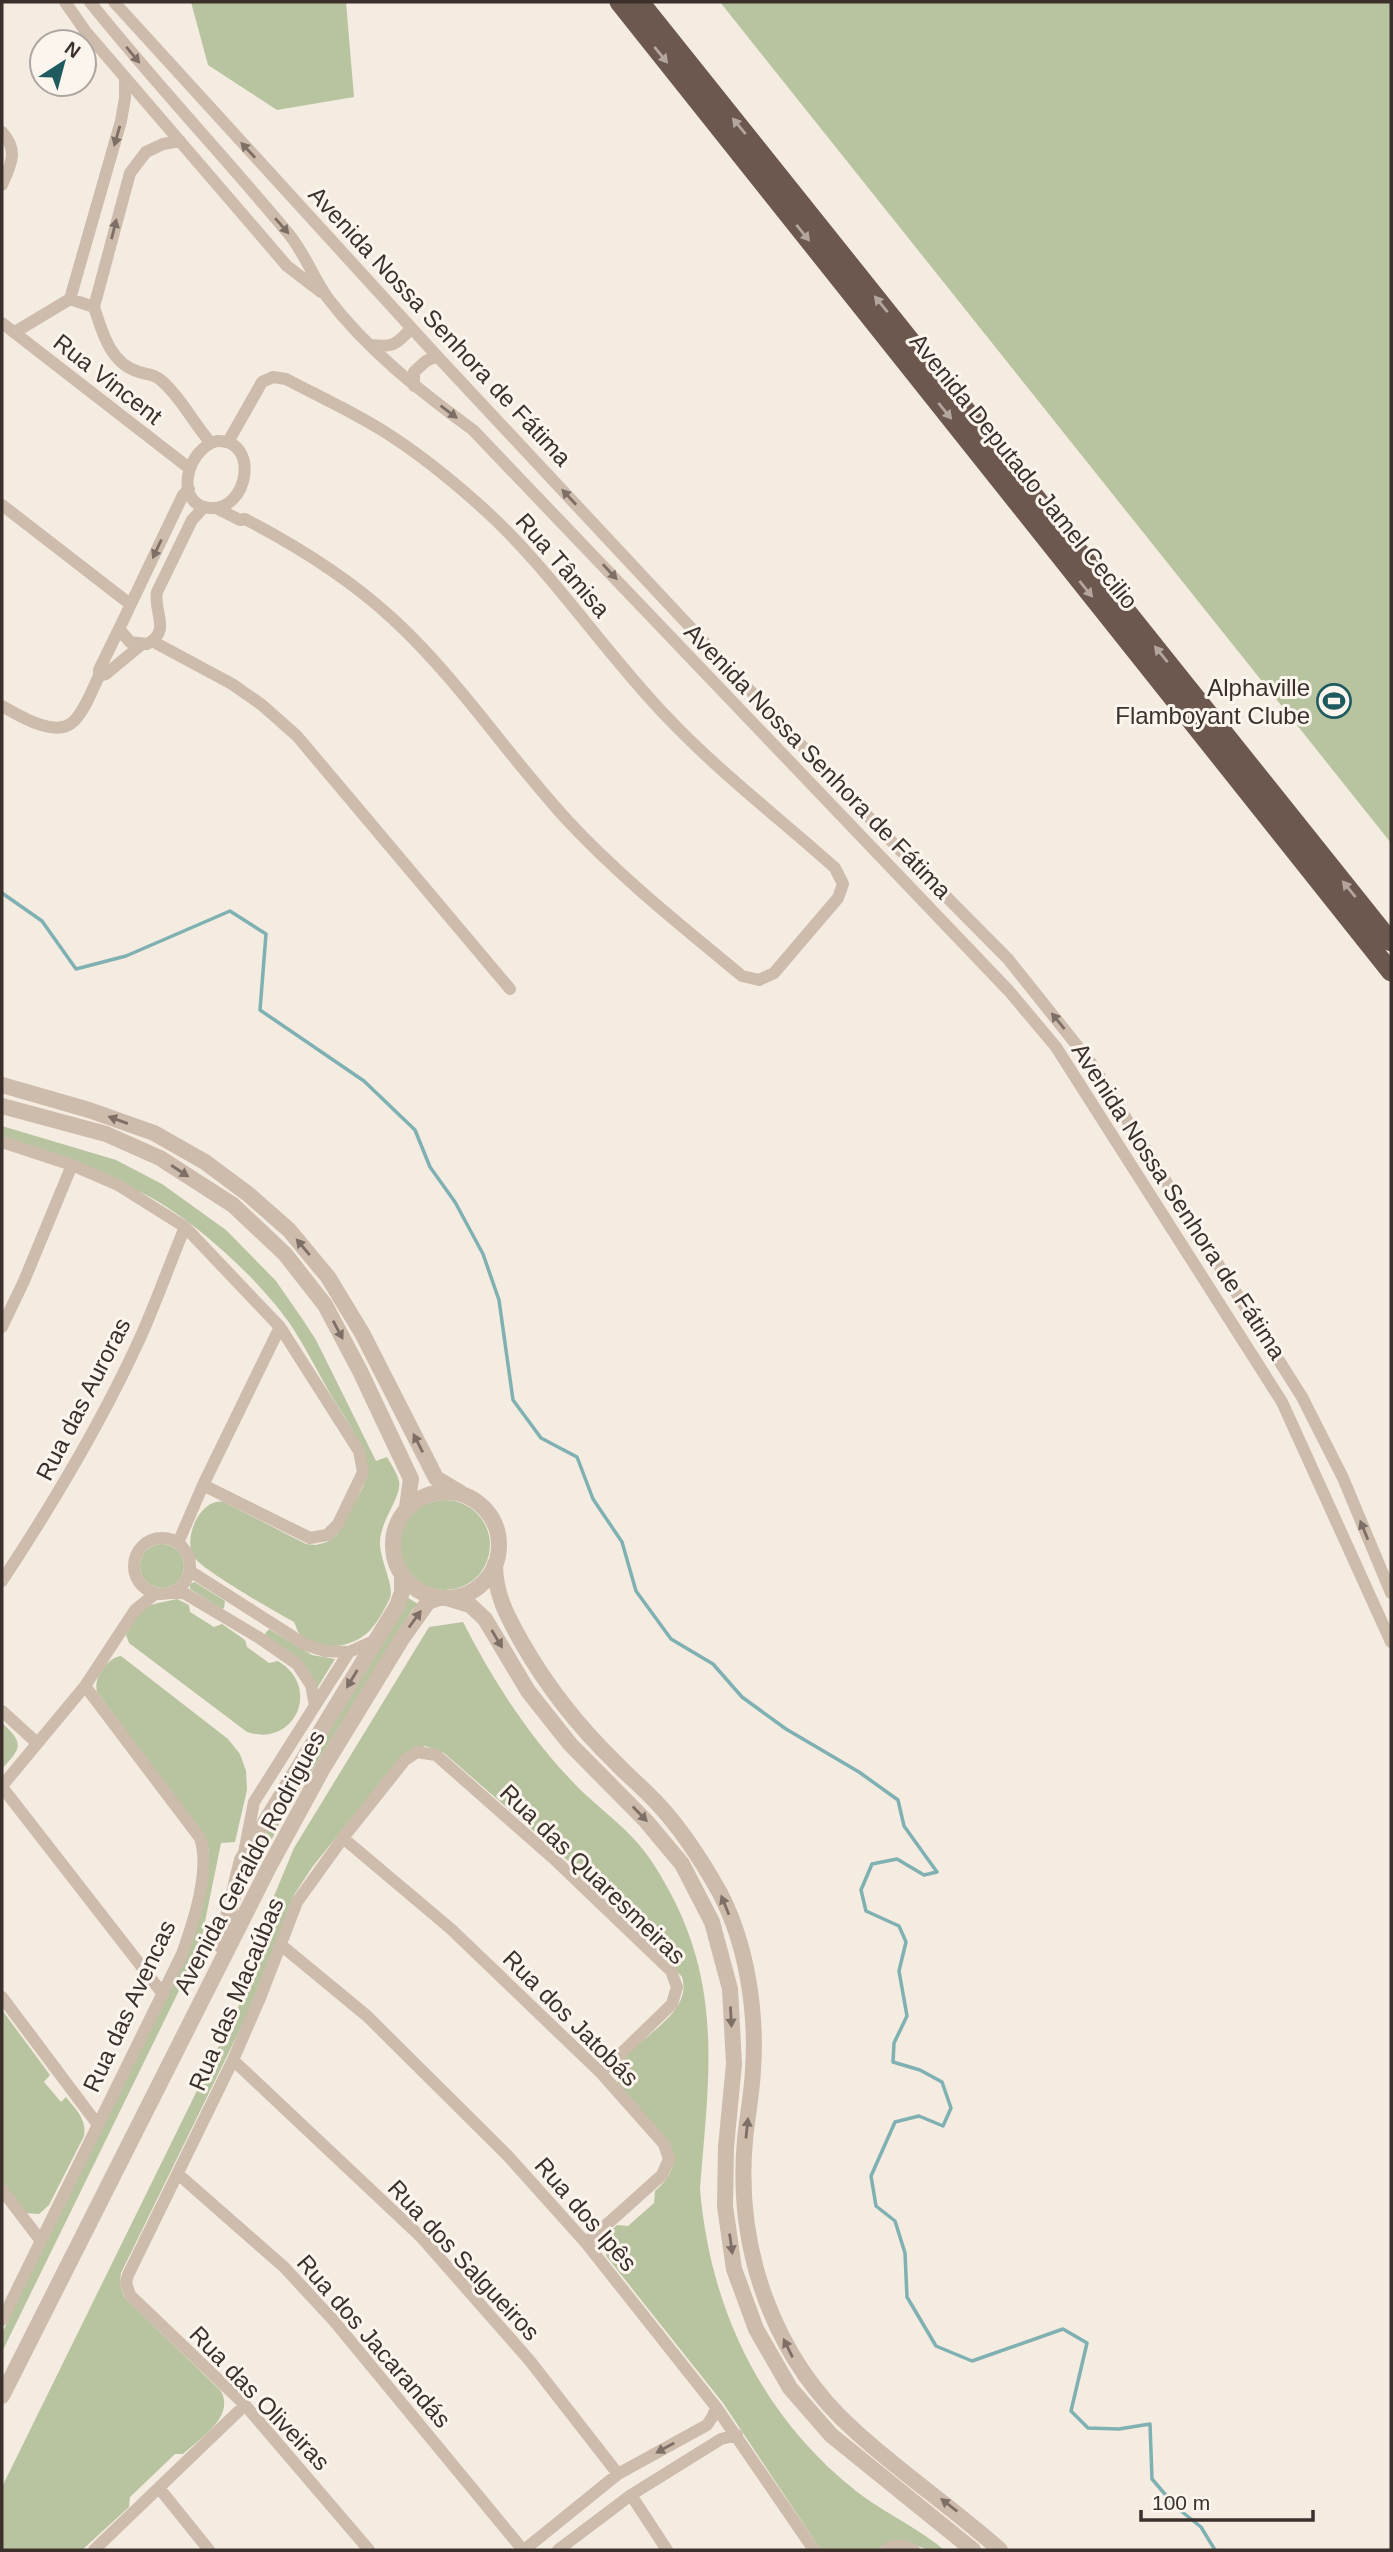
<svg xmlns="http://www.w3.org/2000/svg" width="1393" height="2552" font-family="Arial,sans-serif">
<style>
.green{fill:#b8c4a0}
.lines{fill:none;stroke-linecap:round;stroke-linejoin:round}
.stream{stroke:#7fb0b2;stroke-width:3.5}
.minor{stroke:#cdbbac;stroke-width:12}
.tertiary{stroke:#cdbbac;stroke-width:16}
.trunk{stroke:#6c584f;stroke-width:19}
.oneway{fill:#7d6f65}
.oneway2{fill:#b4a69e}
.labels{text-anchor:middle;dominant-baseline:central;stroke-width:6;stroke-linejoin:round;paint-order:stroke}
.street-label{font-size:24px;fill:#3b302b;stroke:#fbf5ee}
.poi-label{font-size:24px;fill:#3b302b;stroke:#fbf5ee;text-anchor:end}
</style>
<rect width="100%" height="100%" fill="#f4ebe1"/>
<path class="green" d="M191,2H346L354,97L277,110L208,65Z
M720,2H1391V843Z
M2,1126L116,1160L162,1184L226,1230L276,1281L303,1320L316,1340L376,1461L387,1457C391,1464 397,1473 399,1481C402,1497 381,1519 380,1541C379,1559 395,1586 390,1598C385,1609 375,1627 366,1634C349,1648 319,1652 301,1636C298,1633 296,1626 294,1622C276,1612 202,1570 194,1557C182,1538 201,1497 224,1502L306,1544L316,1545L327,1542L337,1534L363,1487C374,1454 347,1422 331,1395C317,1371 304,1344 288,1321C256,1276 187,1213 136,1190C93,1170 46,1155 2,1138Z
M400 1545a45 45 0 1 1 90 0a45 45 0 1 1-90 0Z
M140 1566a22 22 0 1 1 44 0a22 22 0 1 1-44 0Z
M195,1582L225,1601L224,1608L222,1609L190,1589V1584Z
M405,1596L418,1604L412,1610L281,1820L263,1858L258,1863L252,1861L250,1859Z
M177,1599L189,1605L190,1612L214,1627L222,1624L245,1640L247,1647L269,1663L278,1661C322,1687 295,1748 247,1732L129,1643L126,1635C141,1603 146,1606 177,1599Z
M463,1622C492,1679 526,1732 570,1779C589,1800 612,1816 632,1837C649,1854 662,1877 673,1898C723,1996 708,2085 700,2189C710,2308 761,2416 856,2491C884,2513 917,2527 944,2550H928L906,2541H891L877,2550H821L723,2403L607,2257L603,2247L607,2234L617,2225L628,2226L654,2203L655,2191C664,2183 670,2176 673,2164L618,2084C606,2046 696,2024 682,1977L605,1894L606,1887L579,1863L574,1866L444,1753L425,1746L404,1754L313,1866L294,1895L248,2013L121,2273L120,2284L124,2297L221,2391C235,2417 200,2438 183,2454H175L130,2497L129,2507L82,2550H2V2487L246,1991L261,1953L274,1896L294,1848L429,1627Z
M269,1629L312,1655L335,1659L316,1690C306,1661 288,1652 264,1635Z
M121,1656L228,1739L240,1754L246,1771L247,1790L235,1842L221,1843L201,1941L194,1960L2,2352V2333L186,1955L209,1864V1851L206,1839L97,1692C93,1678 107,1658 121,1656Z
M2,1723C25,1744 21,1748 2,1769Z
M2,2010L50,2075L44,2082L61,2102L66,2097C76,2110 87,2119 84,2136L49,2205L39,2214L25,2213L2,2183Z"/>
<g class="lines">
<path class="stream" d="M2,893L42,921L76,969L126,956L230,911L266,934L260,1010L364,1081L415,1130L430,1167L455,1202L483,1254L499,1300L513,1400L541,1438L577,1457L593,1499L622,1542L636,1591L671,1639L713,1664L742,1697L786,1729L859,1772L898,1800L904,1826L937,1872L924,1875L897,1859L872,1864L861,1890L866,1911L899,1926L906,1942L899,1971L907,2016L894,2043L893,2062L920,2070L942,2082L951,2108L943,2126L919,2116L895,2122L871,2176L876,2206L895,2221L905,2253L907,2297L936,2346L972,2361L1063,2329L1087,2343L1071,2411L1088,2428L1119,2429L1150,2424L1152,2479L1176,2507L1201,2527L1215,2550"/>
<path class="minor" d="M65,2L86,32L287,266L321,292
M90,2C153,81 223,155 288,233C304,252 313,277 327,297C367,350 420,391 473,430L1009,991L1056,1047L1282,1402L1391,1642
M114,2L437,356L677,613L897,847L1008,959L1091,1063L1302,1397L1343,1478L1391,1593
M2,132C19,151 11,164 2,185
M70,299L121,121L125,98V77
M94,307L130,173L146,152L163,144L180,141
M2,323L189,468
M15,332L70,299L94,307C102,331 110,364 139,372C149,375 155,374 163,382C182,399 194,424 211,443
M371,345C392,348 398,344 411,328
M414,386V372L426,361L437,356
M217,441C260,439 249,511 210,508C173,505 186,449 217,441Z
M189,489L183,495L119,629L130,642L147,644C172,631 153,612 157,592L192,520L204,507
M2,505L130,604
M216,508L240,520L245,519C299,547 349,578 394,620C459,680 508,756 568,821C621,878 682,926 742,976L759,980L774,973L838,898L843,884L835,868C779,818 718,771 666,716C600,647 548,565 476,502C449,478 419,454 388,434C356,413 320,397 286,379L273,377L262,382L228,442
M152,641L232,684L262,705L297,736L510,989
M99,676L106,674L141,645
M2,706C20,716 56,739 74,721C85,710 92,690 99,676V670L119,629
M2,1142L72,1165L118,1185L185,1227L280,1327L359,1451L363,1472L338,1524L327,1535L310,1538L203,1485
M2,1327L24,1281L72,1165
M134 1566a28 28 0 1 1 56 0a28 28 0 1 1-56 0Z
M178,1543L203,1485L280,1327
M190,1571L306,1645L325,1651L349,1652
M2,1581C54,1502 102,1422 141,1336C157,1300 170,1263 185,1227
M171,1593H184L258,1637L297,1664L311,1685L315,1706
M2,1711L37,1743
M2,1786L85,1686L135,1610L155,1594
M2,1787L163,1994
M343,1838L451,1929L601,2073L664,2144L669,2159L662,2175L586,2243
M244,1853L254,1802L349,1652L376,1640
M281,1945L367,2016L508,2156L586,2243L716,2407L814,2550
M2,1997L98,2125
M233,2060L422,2238L530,2361L618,2474
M178,2174L284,2267L334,2321L523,2550
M2,2190L41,2241
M2,2320L182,1954C193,1923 211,1870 200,1838L85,1686
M159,2488L209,2550
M631,2495L667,2550
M94,2550L245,2405
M369,2550L245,2405L130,2295L126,2283L128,2275L233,2060L260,1998L297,1902L343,1838L405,1760L417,1752L436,1755L553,1858L671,1971L677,1987L672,2004L601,2073
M524,2550L618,2474L707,2425L713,2416L716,2407
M558,2550L631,2495L721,2439L737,2435
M886,2550C895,2544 905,2545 914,2550"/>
<path class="tertiary" d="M2,1085L89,1110L154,1133L205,1162L248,1194L289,1230L328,1277L362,1333L436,1478L461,1493
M2,1106L106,1134L160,1158L233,1205L285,1254L325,1305L360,1371L411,1479L407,1507
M393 1545a53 53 0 1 1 106 0a53 53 0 1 1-106 0Z
M495,1564C495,1594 507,1616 521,1641C546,1685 577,1725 614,1761C627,1775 643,1788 656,1802C682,1829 702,1861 720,1893C747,1945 757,2012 753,2070C752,2094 747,2117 745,2140C735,2248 773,2358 855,2431C901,2473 953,2508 1000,2550
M447,1598L470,1605L485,1619L528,1691L570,1744L646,1821L682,1864L712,1922L730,1989L734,2064L726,2147L725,2206L734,2269L756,2329L790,2388L831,2435L973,2550
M221,1945L242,1860L397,1606L402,1592V1575
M2,2396L269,1867L323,1768L403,1637L428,1602L439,1598"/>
<path class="trunk" d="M619,2L1391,972
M640,2L1391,942"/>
</g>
<defs><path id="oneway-solid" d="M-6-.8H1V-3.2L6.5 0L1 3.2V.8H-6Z" transform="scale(1.75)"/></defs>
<g class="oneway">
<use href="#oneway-solid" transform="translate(133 55) rotate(50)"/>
<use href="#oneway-solid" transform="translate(117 136) rotate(106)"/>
<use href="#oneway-solid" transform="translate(248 150) rotate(-133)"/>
<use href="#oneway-solid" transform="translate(282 226) rotate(49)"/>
<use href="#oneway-solid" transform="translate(114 229) rotate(-76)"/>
<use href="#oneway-solid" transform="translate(449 412) rotate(37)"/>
<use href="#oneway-solid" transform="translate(569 497) rotate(-133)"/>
<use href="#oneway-solid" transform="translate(157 549) rotate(115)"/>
<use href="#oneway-solid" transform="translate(610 572) rotate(47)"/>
<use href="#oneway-solid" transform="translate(1058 1021) rotate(-129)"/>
<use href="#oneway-solid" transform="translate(118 1120) rotate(-160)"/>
<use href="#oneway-solid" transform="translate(180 1171) rotate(33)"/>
<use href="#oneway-solid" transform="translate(303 1247) rotate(-130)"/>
<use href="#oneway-solid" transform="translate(338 1330) rotate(62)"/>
<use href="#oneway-solid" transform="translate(418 1443) rotate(-117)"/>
<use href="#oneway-solid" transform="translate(1364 1530) rotate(-112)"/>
<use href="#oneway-solid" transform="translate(415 1619) rotate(-54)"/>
<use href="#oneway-solid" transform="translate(497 1639) rotate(59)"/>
<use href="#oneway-solid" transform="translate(352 1679) rotate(121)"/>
<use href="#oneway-solid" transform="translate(640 1814) rotate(46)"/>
<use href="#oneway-solid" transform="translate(725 1905) rotate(-112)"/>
<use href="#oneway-solid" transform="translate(731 2017) rotate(87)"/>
<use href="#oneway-solid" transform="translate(747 2128) rotate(-84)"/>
<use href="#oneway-solid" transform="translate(731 2244) rotate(82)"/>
<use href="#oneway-solid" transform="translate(788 2348) rotate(-116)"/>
<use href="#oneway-solid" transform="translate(665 2448) rotate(151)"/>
<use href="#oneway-solid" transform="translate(949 2505) rotate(-142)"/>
</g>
<g class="oneway2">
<use href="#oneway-solid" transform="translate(661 55) rotate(51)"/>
<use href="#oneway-solid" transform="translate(739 126) rotate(-129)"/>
<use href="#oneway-solid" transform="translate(803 233) rotate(51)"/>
<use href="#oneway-solid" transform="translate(881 304) rotate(-129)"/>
<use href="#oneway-solid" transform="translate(945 411) rotate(51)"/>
<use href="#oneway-solid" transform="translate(1086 589) rotate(51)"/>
<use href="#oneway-solid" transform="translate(1161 654) rotate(-129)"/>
<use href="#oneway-solid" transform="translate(1349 889) rotate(-129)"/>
</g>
<defs>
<g id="stadium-ring" transform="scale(1.75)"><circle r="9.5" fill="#fbf5ee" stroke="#1f5a5e" stroke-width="1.5"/><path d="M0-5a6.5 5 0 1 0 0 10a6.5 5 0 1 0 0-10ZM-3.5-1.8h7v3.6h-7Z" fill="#1f5a5e"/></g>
</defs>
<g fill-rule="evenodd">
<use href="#stadium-ring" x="1334" y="701"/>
</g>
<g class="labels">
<g class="street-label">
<text transform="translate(440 326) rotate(47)">Avenida Nossa Senhora de Fátima</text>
<text transform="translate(108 379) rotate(38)">Rua Vincent</text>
<text transform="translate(1024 471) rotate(51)">Avenida Deputado Jamel Cecilio</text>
<text transform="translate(563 565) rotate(49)">Rua Tâmisa</text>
<text transform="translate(818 761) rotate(46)">Avenida Nossa Senhora de Fátima</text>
<text transform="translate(1179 1201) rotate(57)">Avenida Nossa Senhora de Fátima</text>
<text transform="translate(83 1399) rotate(-63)">Rua das Auroras</text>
<text transform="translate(249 1862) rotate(-62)">Avenida Geraldo Rodrigues</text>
<text transform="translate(593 1874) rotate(44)">Rua das Quaresmeiras</text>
<text transform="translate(236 1994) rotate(-67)">Rua das Macaúbas</text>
<text transform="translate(129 2006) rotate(-65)">Rua das Avencas</text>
<text transform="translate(571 2018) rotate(45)">Rua dos Jatobás</text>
<text transform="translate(586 2214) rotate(49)">Rua dos Ipês</text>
<text transform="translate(464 2260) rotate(47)">Rua dos Salgueiros</text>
<text transform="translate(374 2341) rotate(49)">Rua dos Jacarandás</text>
<text transform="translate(260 2398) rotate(46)">Rua das Oliveiras</text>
</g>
<g class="poi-label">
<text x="1310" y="687">Alphaville<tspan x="1310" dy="28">Flamboyant Clube</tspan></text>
</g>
</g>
<rect width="1393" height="2552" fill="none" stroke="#3b302b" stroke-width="7"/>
<g transform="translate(63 63) rotate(36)"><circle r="33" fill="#fbf5ee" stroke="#aea6a0" stroke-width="2"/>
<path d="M0-5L12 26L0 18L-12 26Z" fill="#1f5a5e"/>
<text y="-10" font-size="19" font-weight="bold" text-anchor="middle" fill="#3b302b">N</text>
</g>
<path d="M1141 2510v10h172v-10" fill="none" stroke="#3b302b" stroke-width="3.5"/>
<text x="1152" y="2510" font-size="21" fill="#3b302b" stroke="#fbf5ee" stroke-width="5" paint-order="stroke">100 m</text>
</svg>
